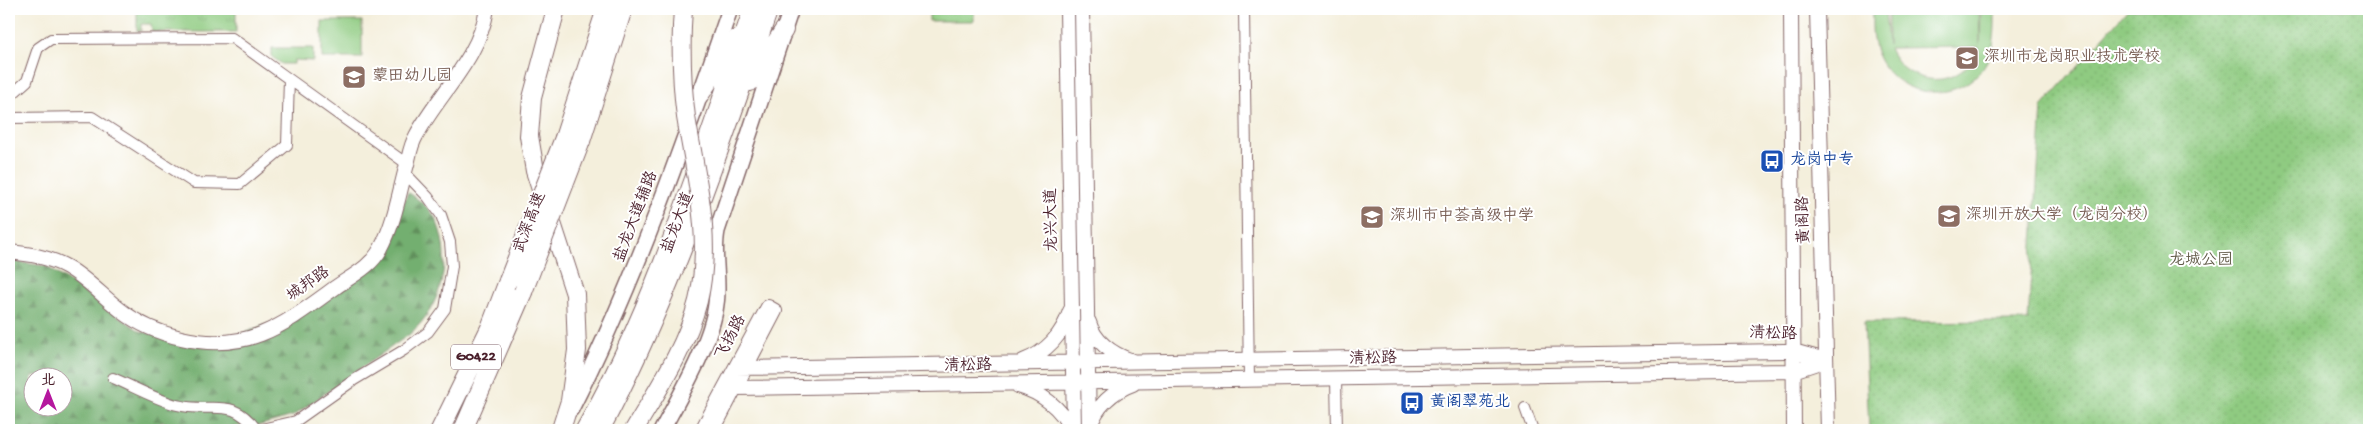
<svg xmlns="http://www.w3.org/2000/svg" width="2378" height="439" font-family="'Gochi Hand','LXGW WenKai TC',sans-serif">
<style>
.grass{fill:url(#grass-tufts);stroke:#6c7556}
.forest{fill:url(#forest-firs);stroke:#5e674d;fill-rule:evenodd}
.park{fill:url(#park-dots);stroke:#6c7556}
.pitch{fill:#8fcb81;stroke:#6c7556;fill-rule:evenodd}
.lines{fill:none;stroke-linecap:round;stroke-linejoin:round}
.street-casing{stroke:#866869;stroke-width:12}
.secondary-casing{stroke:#866869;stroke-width:16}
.primary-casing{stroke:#866869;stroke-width:18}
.highway-casing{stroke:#866869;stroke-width:20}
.street{stroke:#fff;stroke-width:10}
.secondary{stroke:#fff;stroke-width:14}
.primary{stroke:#fff;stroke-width:15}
.highway{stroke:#fff;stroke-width:18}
.highway-bridge-casing{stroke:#866869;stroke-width:20;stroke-linecap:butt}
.highway-bridge{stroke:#fff;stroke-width:18}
.labels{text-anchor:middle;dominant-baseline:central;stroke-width:4;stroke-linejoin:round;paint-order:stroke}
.shield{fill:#fff;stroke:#80626b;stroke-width:1}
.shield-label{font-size:15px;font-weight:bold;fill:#4a1f2b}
.education-label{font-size:16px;fill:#785e54;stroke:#fff;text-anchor:start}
.transit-label{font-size:16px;fill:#164399;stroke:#fff;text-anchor:start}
.street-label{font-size:16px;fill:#4a1f2b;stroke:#fff}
.park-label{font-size:16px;fill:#625b49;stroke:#fff}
</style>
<defs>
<pattern id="grass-tufts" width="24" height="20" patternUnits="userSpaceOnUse" patternTransform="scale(1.25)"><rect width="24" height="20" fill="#8fcb81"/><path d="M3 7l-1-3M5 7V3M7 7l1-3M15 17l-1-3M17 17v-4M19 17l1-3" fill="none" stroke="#7dae70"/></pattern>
<pattern id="forest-firs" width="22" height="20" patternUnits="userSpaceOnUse" patternTransform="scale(1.25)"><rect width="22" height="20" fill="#73af6f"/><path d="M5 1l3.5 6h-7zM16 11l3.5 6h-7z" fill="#608e5b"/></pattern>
<pattern id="park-dots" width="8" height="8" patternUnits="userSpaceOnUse" patternTransform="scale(1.25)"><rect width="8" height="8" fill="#8fcb81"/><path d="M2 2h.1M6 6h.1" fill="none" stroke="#7dae70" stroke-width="1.8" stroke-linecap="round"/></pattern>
</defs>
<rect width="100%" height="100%" fill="#fff"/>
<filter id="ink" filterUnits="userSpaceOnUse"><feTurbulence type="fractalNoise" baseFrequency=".02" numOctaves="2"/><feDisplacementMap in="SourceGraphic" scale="10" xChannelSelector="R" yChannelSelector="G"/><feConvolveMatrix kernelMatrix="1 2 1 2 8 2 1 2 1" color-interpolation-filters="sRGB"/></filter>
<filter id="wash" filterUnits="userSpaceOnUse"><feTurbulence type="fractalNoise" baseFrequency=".0096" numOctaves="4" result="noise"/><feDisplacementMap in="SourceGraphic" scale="20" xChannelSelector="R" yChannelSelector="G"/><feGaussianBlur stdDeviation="1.12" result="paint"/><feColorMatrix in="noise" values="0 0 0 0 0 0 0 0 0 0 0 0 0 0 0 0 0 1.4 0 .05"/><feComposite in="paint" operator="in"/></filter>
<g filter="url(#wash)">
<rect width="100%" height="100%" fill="#f4efdc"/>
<path class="grass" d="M137,9H236V32H152L151,24H141V31H137Z"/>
<path class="forest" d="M408,192C419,200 432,209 437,222C453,262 441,307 410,334L293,416L261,425L226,427L207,430H180L162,421L156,430H9V261L46,266L140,331L206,347L322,304L392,235ZM32,376H62V406H32Z"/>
<path class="park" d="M2128,9H2369V430H1869L1864,322L2028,321L2042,107Z"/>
<path class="pitch" d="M929,9H974V21H929Z
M1872,9H1885L1888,45V9H1979L1980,44L1981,9H1995C1995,27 1996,45 1987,61C1963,106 1896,101 1877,54C1871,40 1872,24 1872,9ZM1979,47C1963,91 1907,89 1889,48Z
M322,21H362V58H322Z
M272,48H313V61L294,60V64H282L272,57Z"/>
</g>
<g filter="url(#ink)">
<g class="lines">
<g class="street-casing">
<path id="street" d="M1244,9L1249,380
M9,97L27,81L38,48L51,39L232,38L407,164
M9,118L92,117L194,183L240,184L287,145L289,79
M113,378C134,387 155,399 177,405C213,414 231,395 257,430
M1336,378L1337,430
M1525,408L1533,430
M257,430L296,421L354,380L404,350L428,332L445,309L452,266L450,242L441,215L428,197L405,173"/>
</g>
<g class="secondary-casing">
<path id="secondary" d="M1067,9L1074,430
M1082,9L1089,430
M1791,9L1794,430
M1817,9L1828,430
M9,252C29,254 49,257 67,267C88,279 104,298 123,312C140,325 160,333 181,338C249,354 285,324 336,287C352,276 372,266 381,248C394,224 399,194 406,168C409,158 410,146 416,136C439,93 479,59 487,9
M1089,322C1094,341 1112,354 1130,360
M1023,361C1046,353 1063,334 1070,311
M736,368L1784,351H1793L1826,360
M728,384L736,388L1793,371L1826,360
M1018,386C1040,392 1062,408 1071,430
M1090,427C1096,406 1113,391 1133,384
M702,430L768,307L775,311L713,430"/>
</g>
<g class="primary-casing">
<path id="primary" d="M571,409C636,280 683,145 730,9
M662,430C680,396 712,341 716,304C720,280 712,256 717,231L791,9"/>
</g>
<g class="highway-casing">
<path id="highway" d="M556,9L532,98L529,136L535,171L575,294L577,350L570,401L561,429
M682,26L683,9
M750,82L784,30
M701,93L736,39
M564,138L606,9
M581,141L623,9
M440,430L490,328L508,281
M463,430L523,292
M585,430C660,296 702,153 753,9
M600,430C672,296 718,152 769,9"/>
</g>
<use href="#street" class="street"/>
<use href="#secondary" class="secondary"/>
<use href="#primary" class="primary"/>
<use href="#highway" class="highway"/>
<g class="highway-bridge-casing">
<path id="highway-bridge" d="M508,281L564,138
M523,292L581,141
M634,430C658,389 686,348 698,301C713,239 696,178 686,117C682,87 681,56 682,26"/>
</g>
<use href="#highway-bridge" class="highway-bridge"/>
</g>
</g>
<defs>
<g id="school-square" transform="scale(1.25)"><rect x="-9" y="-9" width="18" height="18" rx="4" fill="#8d6e63" stroke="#fff"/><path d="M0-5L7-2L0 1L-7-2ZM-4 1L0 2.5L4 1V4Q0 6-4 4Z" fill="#fff"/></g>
<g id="bus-square" transform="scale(1.25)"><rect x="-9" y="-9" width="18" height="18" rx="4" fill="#1a4fb4" stroke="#fff"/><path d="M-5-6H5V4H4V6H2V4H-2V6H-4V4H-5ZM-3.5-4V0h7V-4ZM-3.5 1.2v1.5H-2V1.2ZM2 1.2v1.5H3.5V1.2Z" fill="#fff"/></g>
<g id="university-square" transform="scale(1.25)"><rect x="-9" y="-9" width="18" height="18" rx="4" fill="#8d6e63" stroke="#fff"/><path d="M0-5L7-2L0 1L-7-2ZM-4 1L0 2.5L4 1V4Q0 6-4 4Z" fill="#fff"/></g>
</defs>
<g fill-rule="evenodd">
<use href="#school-square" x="1967" y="58"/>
<use href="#school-square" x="354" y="77"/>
<use href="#bus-square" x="1772" y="161"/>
<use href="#university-square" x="1949" y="216"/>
<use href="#school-square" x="1372" y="217"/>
<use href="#bus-square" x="1412" y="403"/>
</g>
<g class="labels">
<rect class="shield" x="451" y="344.5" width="50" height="25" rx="4"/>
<g class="shield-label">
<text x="476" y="357">G0422</text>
</g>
<g class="education-label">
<text x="1984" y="58">深圳市龙岗职业技术学校</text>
<text x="372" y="77">蒙田幼儿园</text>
<text x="1966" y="216">深圳开放大学（龙岗分校）</text>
<text x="1390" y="217">深圳市中荟高级中学</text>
</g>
<g class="transit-label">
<text x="1790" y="161">龙岗中专</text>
<text x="1430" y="403">黄阁翠苑北</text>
</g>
<g class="street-label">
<text transform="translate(637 217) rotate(-69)">盐龙大道辅路</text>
<text transform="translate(1053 220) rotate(-91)">龙兴大道</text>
<text transform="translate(1805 220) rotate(-92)">黄阁路</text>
<text transform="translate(531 223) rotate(-69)">武深高速</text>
<text transform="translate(679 223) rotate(-69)">盐龙大道</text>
<text transform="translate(309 285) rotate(-35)">城邦路</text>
<text transform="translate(1773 335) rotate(2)">清松路</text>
<text transform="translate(732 338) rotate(-63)">飞扬路</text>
<text transform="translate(1373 360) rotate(-1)">清松路</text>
<text transform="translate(968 367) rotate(-1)">清松路</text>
</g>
<g class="park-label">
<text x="2201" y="261">龙城公园</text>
</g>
</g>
<rect width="2378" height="439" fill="none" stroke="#fff" stroke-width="30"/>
<g transform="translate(48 392)"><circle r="24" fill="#ffffff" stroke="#b7a5aa"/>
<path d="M0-4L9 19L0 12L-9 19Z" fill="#b5179e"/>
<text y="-8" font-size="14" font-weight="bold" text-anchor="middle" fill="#4a1f2b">北</text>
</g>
</svg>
